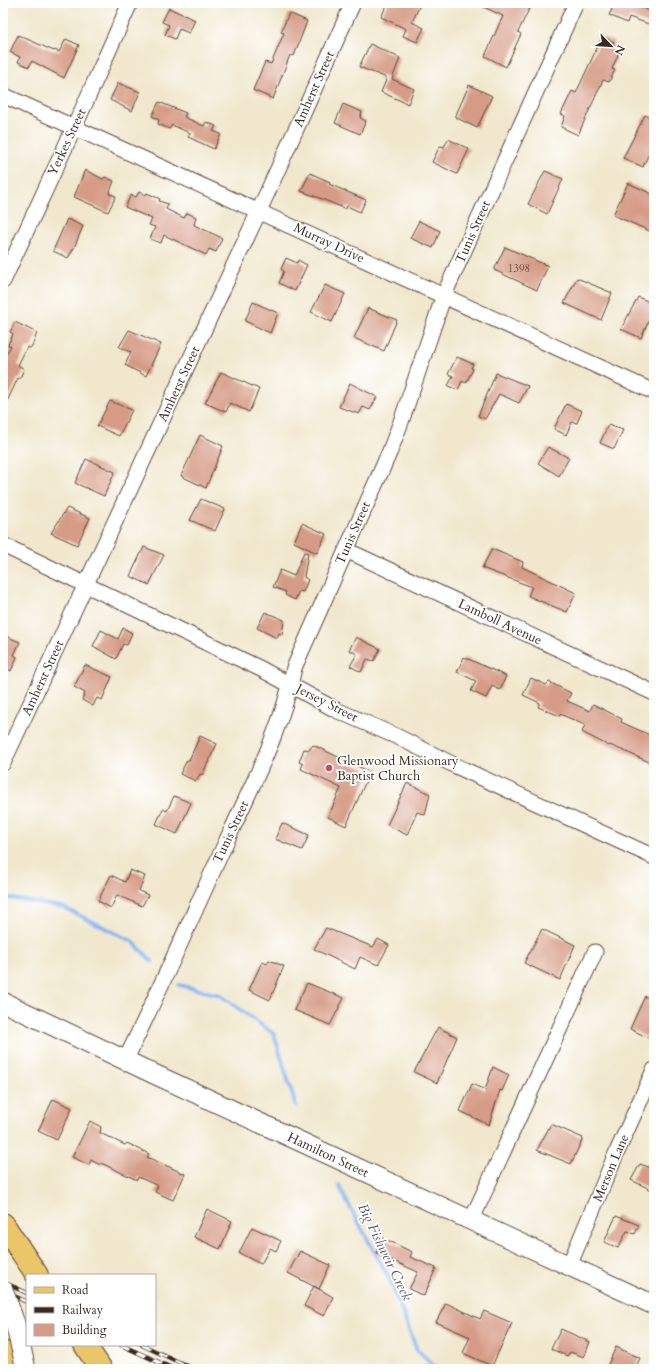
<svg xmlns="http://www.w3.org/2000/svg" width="657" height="1372" font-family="Cardo,serif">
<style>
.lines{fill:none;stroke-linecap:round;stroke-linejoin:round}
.stream{stroke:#86b5f1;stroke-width:4}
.building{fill:#d69b86}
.minor-casing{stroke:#564638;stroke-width:17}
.tertiary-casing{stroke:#564638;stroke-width:21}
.primary-casing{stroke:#564638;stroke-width:24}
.trunk-casing{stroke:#564638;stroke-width:24}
.minor{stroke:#fff;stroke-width:15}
.tertiary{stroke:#fff;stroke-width:19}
.primary{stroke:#ebc669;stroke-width:22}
.trunk{stroke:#ebc669;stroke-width:22}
.rail-casing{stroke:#3b2a1e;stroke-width:4.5}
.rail{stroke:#fff;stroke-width:3;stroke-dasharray:9;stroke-linecap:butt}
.tertiary-bridge-casing{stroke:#564638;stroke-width:21;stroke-linecap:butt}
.tertiary-bridge{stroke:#fff;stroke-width:19}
.poi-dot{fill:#d1495b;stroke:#fff;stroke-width:1.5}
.labels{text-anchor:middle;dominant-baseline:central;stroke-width:3.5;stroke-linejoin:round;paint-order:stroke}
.number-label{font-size:11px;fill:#624638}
.street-label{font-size:13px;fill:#3b2a1e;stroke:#fff}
.poi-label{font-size:13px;fill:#3b2a1e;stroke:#fff;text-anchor:start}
.water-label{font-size:14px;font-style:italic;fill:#555b68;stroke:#fff}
</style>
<rect width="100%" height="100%" fill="#fff"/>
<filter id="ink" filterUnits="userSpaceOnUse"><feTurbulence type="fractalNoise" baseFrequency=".025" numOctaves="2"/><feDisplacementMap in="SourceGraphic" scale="8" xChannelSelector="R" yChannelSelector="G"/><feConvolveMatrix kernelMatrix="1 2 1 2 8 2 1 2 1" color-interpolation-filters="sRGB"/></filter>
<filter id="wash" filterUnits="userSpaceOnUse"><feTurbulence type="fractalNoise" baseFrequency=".012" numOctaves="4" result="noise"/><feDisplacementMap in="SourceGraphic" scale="16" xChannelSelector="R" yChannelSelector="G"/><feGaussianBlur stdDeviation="0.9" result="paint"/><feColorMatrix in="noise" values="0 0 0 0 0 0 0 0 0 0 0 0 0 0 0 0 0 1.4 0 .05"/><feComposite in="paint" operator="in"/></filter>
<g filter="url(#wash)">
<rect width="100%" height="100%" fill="#f0e7cc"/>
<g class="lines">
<path class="stream" d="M3,897L62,907L132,941L152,961
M179,985L220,995L274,1034L296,1106
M339,1185L345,1198L390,1280L417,1350L437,1369"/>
</g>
<g id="blocks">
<path class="building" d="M388,3H421L412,22L424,28L417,42L403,36L406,29L381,17Z
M475,3H532L518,32L521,34L506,67L485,56L503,16Z
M615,3H642L640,7L654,13V26L629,17L627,23L609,15Z
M169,8L195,20L189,33L179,29L175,39L165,35L169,25L162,22Z
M289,13L307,21L294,56L290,55L273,99L253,90L265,62L271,64L284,33L281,32Z
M18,35L54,51L55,50L59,52L66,39L79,45L64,78L32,61L29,67L18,62L20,57L10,52Z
M602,37L614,42L612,46L620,50L612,69L615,70L609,82L603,80L578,135L561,127L565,116L561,114L572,91L576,93Z
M370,44L400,58L392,79L414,89L408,104L381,92L387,78L359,67Z
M118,83L140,92L132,111L110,100Z
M469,85L492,96L477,128L455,117Z
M159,102L186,113L184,117L204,126L206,122L216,126L213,131L221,134L214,149L188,137L190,133L172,125L169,129L158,124L159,120L152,116Z
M343,104L362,112L360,118L366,121L360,134L335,123Z
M645,115L654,119V142L643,167L623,158Z
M448,139L469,149L457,174L432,162L440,146L444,147Z
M85,170L103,179L105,177L114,181L109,194L116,196L108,212L74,197Z
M545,171L563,179L547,214L528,204Z
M310,173L330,182L329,184L366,200L360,212L347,206L346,209L322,199L301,191Z
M628,183L654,195V223L650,231L613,215Z
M139,192L146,195L147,193L160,199L159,201L168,204L166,209L184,218L187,213L196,217L194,225L222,238L216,252L209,249L206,255L164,235L161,243L150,239L155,227L149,225L152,219L125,207L131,195L136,197Z
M67,219L83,226L74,248L68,258L53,251Z
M419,221L440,231L433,248L410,238Z
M505,247L548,266L537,290L494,270Z
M286,258L297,263L298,260L307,265L295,291L279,283L284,271L281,269Z
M577,278L612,293L601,320L564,303Z
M325,285L345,294L332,322L311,312Z
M638,297L654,304V309L641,338L621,329Z
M253,302L278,313L270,333L245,321Z
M368,308L397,320L384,351L354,338Z
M15,322L37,333L32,346L30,348L27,347L18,365L24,369L20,378H18L3,410V359L11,346L8,345L13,334L10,332Z
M129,330L161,344L146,376L125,365L131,352L119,347Z
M457,357L473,364L471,368L473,369L466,383L462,381L458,390L448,386L453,376L448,374Z
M221,372L259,389L249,412L230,403L226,412L205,403Z
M496,373L528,386L519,403L499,394L485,419L478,416Z
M350,383L377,397L370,410L363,407L359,414L339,407Z
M110,401L132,410L119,436L97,426Z
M566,404L582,411L577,423L572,422L566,435L554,429Z
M608,425L623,430L614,449L600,443Z
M200,435L223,446L206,488L181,476Z
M548,447L569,458L559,476L538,463Z
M86,459L115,472L104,496L75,483Z
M201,499L225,509L215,531L190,520Z
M67,508L90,518L77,545L51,533Z
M302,523L326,534L317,553L294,542Z
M144,547L164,555L149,585L130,576Z
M492,549L523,562L522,567L576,593L567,612L528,596L532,587L482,568Z
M304,552L308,553L304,577L308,580L303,592L299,591L295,600L285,595L286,592L273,587L280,570L294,576Z
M265,612L284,620L282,635L279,633L277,638L257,628Z
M123,628L132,633L127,645L123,644L116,659L93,646L101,630L118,639Z
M3,635L20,642L14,655L17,657L11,671L8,669L3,679Z
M356,637L380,649L374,661L367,659L361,672L350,666L357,654L349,650Z
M464,657L506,676L500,690L492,686L486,698L471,691L476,681L457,672Z
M85,665L112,677L102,700L97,698L93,706L82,700L85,693L74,687Z
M531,678L546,685L549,682L571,693L567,701L590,711L593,704L622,719L621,722L654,737V764L610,745L609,746L582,732L585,725L560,714V716L538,707L540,703L523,695Z
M200,736L217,744L202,775L200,774L196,781L180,774L187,760H189Z
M313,745L370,772L346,826L328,817L341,788L301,769L303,764L299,762L304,749L309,750Z
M407,783L430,794L425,815L417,812L407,835L387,825Z
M174,796L191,803L177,834L156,824L163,809L167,811Z
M282,823L309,835L302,850L275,839Z
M130,870L145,876L139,891L148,895L142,906L117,895L111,908L98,901L111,875L125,882Z
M326,928L373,947L378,939L389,945L378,965L360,957L355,969L314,949Z
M542,929L575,945L560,980L524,963Z
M269,960L284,966L270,1000L249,990L262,962L267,964Z
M307,983L344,998L330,1025L294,1010Z
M645,996L654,1001V1028L649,1038L630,1029Z
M438,1027L457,1037L437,1083L414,1072Z
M493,1067L509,1075L502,1091L500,1090L489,1125L460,1111L472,1084L485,1090Z
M53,1099L72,1108L57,1140L38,1131Z
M90,1121L101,1127L100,1133L125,1145L127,1143L149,1154L147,1157L185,1174L173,1200L155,1192L158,1186L138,1177L137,1180L101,1163L100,1165L91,1160L89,1165L72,1157Z
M551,1124L583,1138L571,1164L537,1150Z
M640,1164L654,1169V1191L631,1180Z
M207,1209L232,1221L220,1249L194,1237Z
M616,1216L639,1225L635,1234L627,1231L618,1248L604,1242Z
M252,1227L281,1241L276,1251L270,1248L261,1264L239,1253Z
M383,1238L412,1252L410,1257L436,1268L424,1296L409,1289L418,1272L376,1253Z
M300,1251L330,1265L319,1289L288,1273Z
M314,1286L333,1297L324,1316L304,1306Z
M446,1303L480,1319L484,1311L512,1323L492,1366L463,1353L470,1337L436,1322Z
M561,1329L590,1342L584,1357L570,1352L567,1356L551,1349Z
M616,1347L640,1358L635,1369H606Z"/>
</g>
</g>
<g filter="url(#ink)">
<use href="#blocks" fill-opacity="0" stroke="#564638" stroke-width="1"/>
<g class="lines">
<g class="minor-casing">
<path id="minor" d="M3,95L654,392
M3,281L74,128L130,3
M3,545L261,669L336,710L398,737L456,766L654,857
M346,550L654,693
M3,763L259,211L353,3
M125,1061C161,988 193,914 227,840C252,785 282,729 294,668L390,451L402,419L444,295L576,3
M471,1221L595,952
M569,1266L616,1154L654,1070"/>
</g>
<g class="tertiary-casing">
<path id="tertiary" d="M3,1002L154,1074L654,1305"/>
</g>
<g class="primary-casing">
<path id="primary" d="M3,1352L7,1369"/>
</g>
<g class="trunk-casing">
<path id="trunk" d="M3,1224L37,1275
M85,1345L101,1369"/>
</g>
<use href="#minor" class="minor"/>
<use href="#tertiary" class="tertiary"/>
<use href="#primary" class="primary"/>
<use href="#trunk" class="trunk"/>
<g class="rail-casing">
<path id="rail" d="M3,1282L27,1293
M3,1291L27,1302
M121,1345L174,1369
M142,1345L194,1369"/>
</g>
<use href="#rail" class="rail"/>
<g class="tertiary-bridge-casing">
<path id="tertiary-bridge" d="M3,1290L15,1323L26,1369"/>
</g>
<use href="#tertiary-bridge" class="tertiary-bridge"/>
</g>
</g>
<circle class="poi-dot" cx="329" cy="768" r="4"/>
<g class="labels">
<g class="number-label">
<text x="519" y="268">1398</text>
</g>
<g class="street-label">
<text transform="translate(314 89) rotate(-66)">Amherst Street</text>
<text transform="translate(67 142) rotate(-65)">Yerkes Street</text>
<text transform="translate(473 232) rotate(-66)">Tunis Street</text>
<text transform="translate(329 243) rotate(25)">Murray Drive</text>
<text transform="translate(179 384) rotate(-65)">Amherst Street</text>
<text transform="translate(353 533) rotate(-66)">Tunis Street</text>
<text transform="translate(500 622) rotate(25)">Lamboll Avenue</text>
<text transform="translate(43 678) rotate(-65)">Amherst Street</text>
<text transform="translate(327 703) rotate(27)">Jersey Street</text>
<text transform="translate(231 832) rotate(-65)">Tunis Street</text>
<text transform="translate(328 1155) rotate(25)">Hamilton Street</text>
<text transform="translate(611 1168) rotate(-67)">Merson Lane</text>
</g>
<g class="poi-label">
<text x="337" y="761">Glenwood Missionary<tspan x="337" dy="15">Baptist Church</tspan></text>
</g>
<g class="water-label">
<text transform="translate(385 1252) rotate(64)">Big Fishweir Creek</text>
</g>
</g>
<rect width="657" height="1372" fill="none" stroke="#fff" stroke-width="16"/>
<rect x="26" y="1274" width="130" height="72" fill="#ffffff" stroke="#b1aaa5"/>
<rect x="34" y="1287" width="20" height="6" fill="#ebc669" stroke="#b1aaa5"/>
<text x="62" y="1294" font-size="12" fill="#3b2a1e">Road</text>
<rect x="34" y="1307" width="20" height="6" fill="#3b2a1e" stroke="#b1aaa5"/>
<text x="62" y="1314" font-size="12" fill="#3b2a1e">Railway</text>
<rect x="34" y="1324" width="20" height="12" fill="#d69b86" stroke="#b1aaa5"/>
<text x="62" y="1334" font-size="12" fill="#3b2a1e">Building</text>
<g transform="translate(611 46) rotate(115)" stroke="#ffffff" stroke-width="3" paint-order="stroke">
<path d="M0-3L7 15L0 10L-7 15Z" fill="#3b2a1e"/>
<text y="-6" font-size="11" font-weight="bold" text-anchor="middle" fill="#3b2a1e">N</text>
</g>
</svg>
